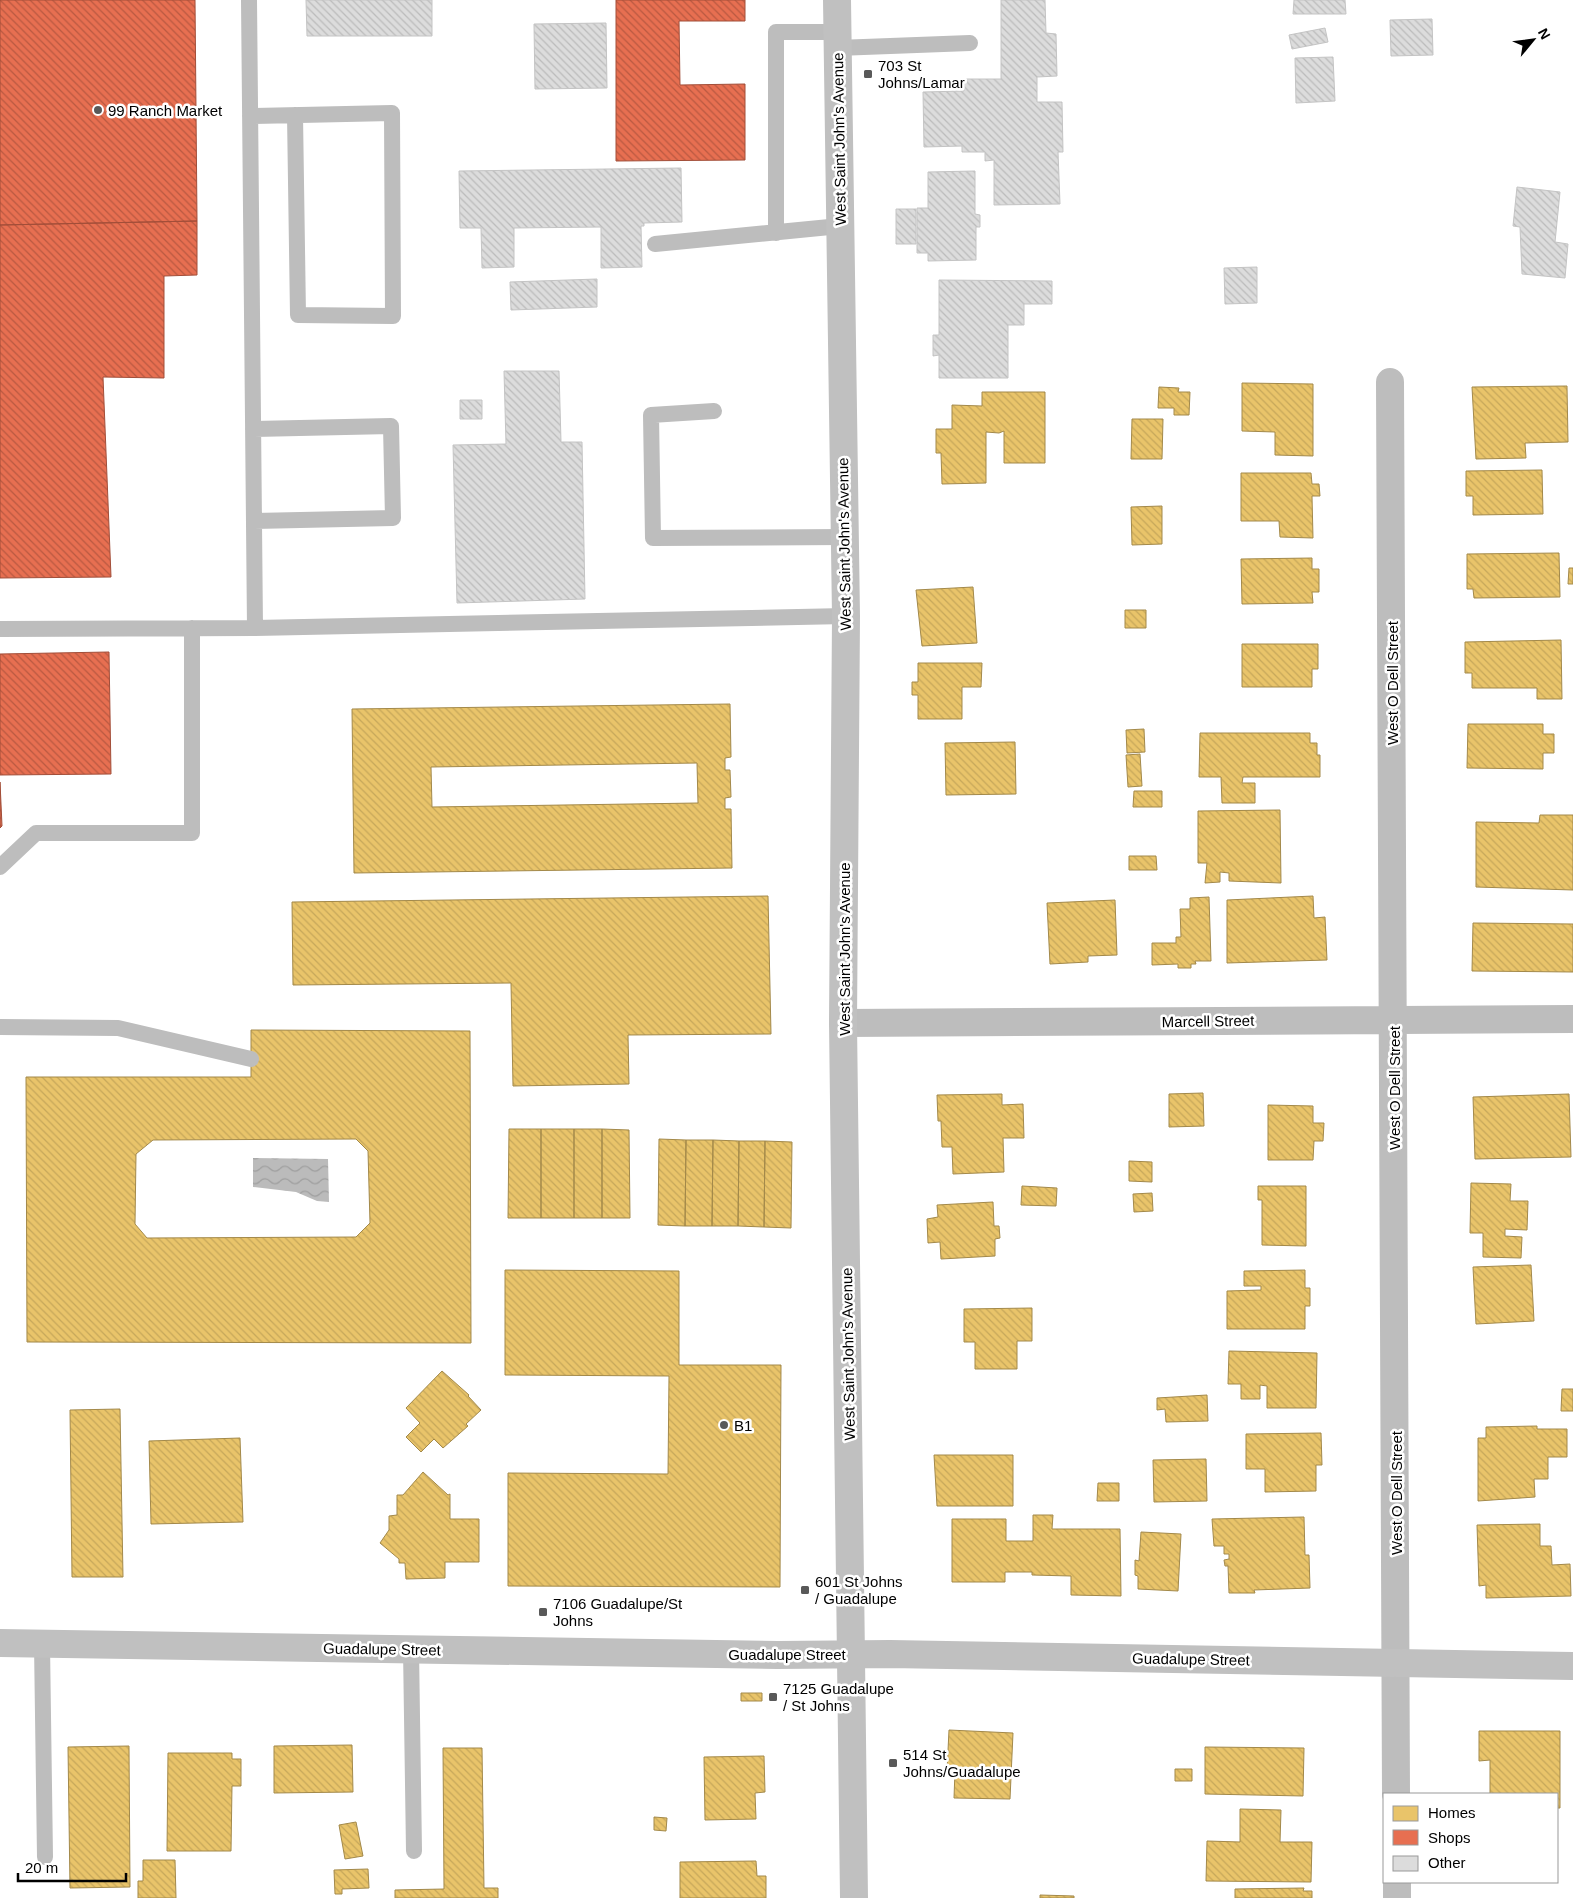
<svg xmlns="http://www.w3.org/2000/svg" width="1573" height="1898" font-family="Helvetica,sans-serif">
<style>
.water{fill:url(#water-waves)}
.homes{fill:url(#homes-back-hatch);stroke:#a3894a;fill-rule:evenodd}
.shops{fill:url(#shops-back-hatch);stroke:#a24e39}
.building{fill:url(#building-back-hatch);stroke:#c4c4c4}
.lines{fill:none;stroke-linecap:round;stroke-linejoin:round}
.lane{stroke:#bdbdbd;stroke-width:16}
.street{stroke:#bdbdbd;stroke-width:28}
.secondary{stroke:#c0c0c0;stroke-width:28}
.poi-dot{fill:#595959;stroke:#fff;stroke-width:2}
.labels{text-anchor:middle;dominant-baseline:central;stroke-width:5;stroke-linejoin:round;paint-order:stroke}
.poi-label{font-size:15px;fill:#000;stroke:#fff;text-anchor:start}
.street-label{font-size:15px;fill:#000;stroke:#fff}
</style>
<defs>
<pattern id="water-waves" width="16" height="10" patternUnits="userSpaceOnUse" patternTransform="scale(1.25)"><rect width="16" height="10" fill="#bbb"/><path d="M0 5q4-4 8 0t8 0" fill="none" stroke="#9f9f9f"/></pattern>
<pattern id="homes-back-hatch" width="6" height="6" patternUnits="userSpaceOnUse" patternTransform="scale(1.25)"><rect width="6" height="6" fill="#e9c46a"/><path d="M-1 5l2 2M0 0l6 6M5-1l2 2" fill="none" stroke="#c6a75a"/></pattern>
<pattern id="shops-back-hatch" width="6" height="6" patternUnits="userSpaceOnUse" patternTransform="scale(1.25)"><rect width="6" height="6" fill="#e76f51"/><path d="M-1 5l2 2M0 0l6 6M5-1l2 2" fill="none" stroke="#b95941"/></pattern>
<pattern id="building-back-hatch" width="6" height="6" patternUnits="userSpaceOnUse" patternTransform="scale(1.25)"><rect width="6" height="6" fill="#dcdcdc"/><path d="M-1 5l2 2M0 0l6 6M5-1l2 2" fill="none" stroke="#bbb"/></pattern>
</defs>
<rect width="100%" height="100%" fill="#fff"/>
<path class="water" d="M253,1158L328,1159L329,1202L317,1201L296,1192L253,1187Z"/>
<path class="homes" d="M1242,383L1313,384V456L1275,455V432L1242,431Z
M1567,386L1568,442L1525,443L1526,458L1476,459L1472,387Z
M1159,387L1179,388L1178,392H1190L1189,415H1174V408H1158Z
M982,392H1045V463H1004V431L999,433L986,432V483L942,484L941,453H936V429H952V405L982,406Z
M1132,419H1163L1162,459H1131Z
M1542,470L1543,514L1473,515V496H1466V471Z
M1241,473H1311L1312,484H1319L1320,496H1312L1313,538L1280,537L1279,521H1241Z
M1162,506V544L1132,545L1131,507Z
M1559,553L1560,597L1474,598L1473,589H1467V554Z
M1312,558V569H1319V592H1312L1313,603L1242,604L1241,559Z
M1569,568H1573V584H1568Z
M973,587L977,643L922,646L916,590Z
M1125,610H1146V628H1125Z
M1561,640L1562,699H1537V688H1472V673H1465V642Z
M1242,644H1318V669H1312V687H1242Z
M918,663H982L981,687H962V719H918V695H912V682H918Z
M730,704L731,757L725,758V770H730L731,797L725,798V809H731L732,868L354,873L352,709ZM697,763L698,803L432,807L431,767Z
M1468,724H1543V734H1554V753H1543V769L1467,768Z
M1144,729L1145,752L1127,753L1126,730Z
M1200,733H1310V743H1317V755H1320V777H1243L1242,783H1255V803H1222L1221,777H1199Z
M1015,742L1016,794L946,795L945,743Z
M1140,754L1142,786L1128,787L1126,755Z
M1134,791H1162V807H1133Z
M1280,810L1281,883L1229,881V873L1220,872V882L1205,883L1207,863H1198V811Z
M1540,815H1573V890L1476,887V822L1539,823Z
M1129,856H1156L1157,870H1129Z
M768,896L771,1034L628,1035L629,1084L513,1086L511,983L293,985L292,902Z
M1313,896L1314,918L1325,917L1327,960L1227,963V900Z
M1209,897L1211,961H1195L1196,964H1191V968H1178V964L1152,965V943H1176V937H1181L1180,909H1190V898Z
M1115,900L1117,955L1088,956V962L1050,964L1047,903Z
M1473,923L1573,924V972L1472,971Z
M251,1030L470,1031L471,1343L27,1342L26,1077H251ZM356,1139L368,1151L370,1223L356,1237L147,1238L135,1224L136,1154L153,1140Z
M1203,1093L1204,1126L1169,1127V1094Z
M1002,1094V1105L1023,1104L1024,1138H1003L1004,1172L953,1174L952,1147H942L941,1121H938L937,1095Z
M1569,1094L1571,1157L1475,1159L1473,1097Z
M1268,1105L1313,1106V1123H1324L1323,1141H1314L1313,1160H1268Z
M509,1129H541V1218H508Z
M541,1129H574V1218H541Z
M574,1129H602V1218H574Z
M602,1129L629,1130L630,1218H602Z
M659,1139L686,1140L685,1226L658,1225Z
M686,1140H713L712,1226H685Z
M713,1140L739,1141L738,1226H712Z
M739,1141H765L764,1227L738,1226Z
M765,1141L792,1142L791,1228L764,1227Z
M1129,1161L1152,1162V1182L1129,1181Z
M1471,1183L1511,1184L1510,1201H1528L1527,1230L1505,1229V1236L1522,1237L1521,1258L1483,1257V1233H1470Z
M1022,1186L1057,1188L1056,1206L1021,1205Z
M1258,1186H1306V1246L1262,1245V1200H1258Z
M1152,1193L1153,1211L1134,1212L1133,1194Z
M993,1202L994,1226H999L1000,1238L995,1239V1256L941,1259L940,1242L928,1243L927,1219L938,1217L937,1205Z
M1531,1265L1534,1321L1476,1324L1473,1267Z
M505,1270L679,1271V1365H781L780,1587L508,1586V1473L668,1474L669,1376L505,1375Z
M1305,1270V1288H1310V1306H1305V1329H1227V1291L1261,1290V1286H1244V1271Z
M1032,1308V1341H1017V1369H975V1342H964V1309Z
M1229,1351L1317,1353L1316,1408H1267V1386L1260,1385V1399H1241V1384H1228Z
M442,1371L469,1395L468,1396L481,1410L466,1424L468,1426L443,1448L434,1439L421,1452L406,1437L420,1423L406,1408Z
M1562,1389H1573V1411H1561Z
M1207,1395L1208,1421L1166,1422L1165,1409L1157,1410V1398Z
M120,1409L123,1577H72L70,1410Z
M1537,1426V1429H1567V1457H1548V1479H1534L1535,1497L1478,1501V1438H1486V1427Z
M1321,1433L1322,1465H1316V1491L1265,1492V1469H1246V1434Z
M240,1438L243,1522L151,1524L149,1441Z
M934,1455H1013V1506H937Z
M1206,1459L1207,1501L1154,1502L1153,1460Z
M423,1472L448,1495L450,1494V1519H479V1562H445V1578L406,1579L405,1563H399V1559L380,1543L389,1530V1516L397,1515V1495H403Z
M1098,1483H1119V1501H1097Z
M1033,1515H1053L1052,1529H1120L1121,1596L1071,1595V1576L1032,1575V1572H1005V1582H952V1519H1006V1541H1033Z
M1304,1517L1305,1555H1309L1310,1588L1254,1590L1255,1593H1229L1228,1566H1225L1224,1560L1229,1559V1554H1224V1546H1214L1212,1519Z
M1540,1524V1546H1551L1552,1565L1570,1564L1571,1596L1486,1598V1585L1479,1586L1477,1525Z
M1141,1532L1181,1534L1178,1591L1138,1589V1576L1135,1575V1560L1139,1561Z
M741,1693H762V1701H741Z
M949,1730L1013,1733L1010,1799L954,1798L955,1771H947Z
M1479,1731H1560V1808H1557V1794H1490V1760L1479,1761Z
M352,1745L353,1792L274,1793V1746Z
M129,1746L130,1887L70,1888L68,1747Z
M1205,1747L1304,1748L1303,1796L1205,1794Z
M443,1748H482L484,1888H498V1898H395V1890L444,1889Z
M168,1753H232V1759H241V1786H232L231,1851H167Z
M764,1756L765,1792L755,1793L756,1819L705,1820L704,1757Z
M1175,1769H1192V1781H1175Z
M1240,1809L1281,1810L1280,1842H1312L1311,1882L1206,1881L1207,1841L1240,1842Z
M654,1817L667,1818L666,1831L654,1830Z
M356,1822L363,1856L345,1859L339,1825Z
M143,1860H175L176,1898H138V1881H143Z
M756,1861L757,1876H766V1898H680V1862Z
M368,1869L369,1888L342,1889V1894H335L334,1870Z
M1304,1888L1303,1891H1312V1898H1235V1889Z
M1040,1895L1074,1896V1898H1040Z"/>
<path class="shops" d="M0,0H195L197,221L0,225Z
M616,0H745V21H679L680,85L745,84V160L616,161Z
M197,221V275L164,276V378L103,377L111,577L0,578V225Z
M109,652L111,774L0,775V654Z
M0,782L2,826L0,828Z"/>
<path class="building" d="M306,0H432V36H307Z
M1001,0H1045L1046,33L1056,34L1057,76L1037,77V102H1062L1063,152H1058L1060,204L994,205V160L985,161V152H962V146L924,147L923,92L964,91V79H1001Z
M1294,0H1345L1346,14H1293Z
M1432,19L1433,55L1391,56L1390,20Z
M606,23L607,88L535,89L534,24Z
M1325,28L1328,42L1292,49L1289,35Z
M1333,57L1335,101L1296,103L1295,58Z
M681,168L682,222L644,223V226H641L642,267L601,268V227L514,228V267L482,268L481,228H460L459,171Z
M975,171V214L980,215V227H976V260L928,261V253H917V208H928V172Z
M1517,187L1560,192L1555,242L1568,244L1565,278L1522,274L1520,227L1513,226Z
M896,209H916V244H896Z
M1257,267V303L1225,304L1224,268Z
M597,279V307L511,310L510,282Z
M939,280L1052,281V304H1024V325H1008V378H939V355L933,356V335H939Z
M504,371H559L561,442H582L585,599L457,603L453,445L506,444Z
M460,400H482V419H460Z"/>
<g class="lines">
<path class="lane" d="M249,0L255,628
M837,48L970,43
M250,116L392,113L393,316L298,315L295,115
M776,233V32H837
M655,244L840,226
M714,411L651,415L653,538L845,537
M253,429L391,426L393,518L254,521
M0,629L255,628L846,616
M0,867L36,833H192V628
M0,1027L118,1028L251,1059
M42,1644L45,1857
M411,1649L414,1851"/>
<path class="street" d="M1390,382L1396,1794
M843,1023L1573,1019
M1397,1882V1898"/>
<path class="secondary" d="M837,0L846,616L843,1023L854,1898
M0,1643L777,1655L890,1654L1573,1666"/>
</g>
<g class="poi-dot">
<rect x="863" y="69" width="10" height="10" rx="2.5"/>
<circle cx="98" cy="110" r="5"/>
<circle cx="724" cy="1425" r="5"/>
<rect x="800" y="1585" width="10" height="10" rx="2.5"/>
<rect x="538" y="1607" width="10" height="10" rx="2.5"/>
<rect x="768" y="1692" width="10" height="10" rx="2.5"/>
<rect x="888" y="1758" width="10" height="10" rx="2.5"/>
</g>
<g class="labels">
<g class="poi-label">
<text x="878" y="65">703 St<tspan x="878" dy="17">Johns/Lamar</tspan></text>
<text x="108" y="110">99 Ranch Market</text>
<text x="734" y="1425">B1</text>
<text x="815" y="1581">601 St Johns<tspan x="815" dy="17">/ Guadalupe</tspan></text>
<text x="553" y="1603">7106 Guadalupe/St<tspan x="553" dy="17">Johns</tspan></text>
<text x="783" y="1688">7125 Guadalupe<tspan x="783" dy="17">/ St Johns</tspan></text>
<text x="903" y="1754">514 St<tspan x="903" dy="17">Johns/Guadalupe</tspan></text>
</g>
<g class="street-label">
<text transform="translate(839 139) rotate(-91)">West Saint John's Avenue</text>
<text transform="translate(844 544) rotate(-91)">West Saint John's Avenue</text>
<text transform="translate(1392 683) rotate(-90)">West O Dell Street</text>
<text transform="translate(844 949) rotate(-90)">West Saint John's Avenue</text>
<text transform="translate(1208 1021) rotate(-1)">Marcell Street</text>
<text transform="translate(1394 1088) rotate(-90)">West O Dell Street</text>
<text transform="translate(848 1354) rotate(-91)">West Saint John's Avenue</text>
<text transform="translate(1396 1493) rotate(-90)">West O Dell Street</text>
<text transform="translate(382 1649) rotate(1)">Guadalupe Street</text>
<text x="787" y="1654">Guadalupe Street</text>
<text transform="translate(1191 1659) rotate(1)">Guadalupe Street</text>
</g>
</g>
<rect x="1383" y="1793" width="175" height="90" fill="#ffffff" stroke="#999999"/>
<rect x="1393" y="1806" width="25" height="15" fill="#e9c46a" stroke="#999999"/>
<text x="1428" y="1818" font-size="15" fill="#000000">Homes</text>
<rect x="1393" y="1830" width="25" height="15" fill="#e76f51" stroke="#999999"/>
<text x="1428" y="1843" font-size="15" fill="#000000">Shops</text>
<rect x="1393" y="1856" width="25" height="15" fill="#dcdcdc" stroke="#999999"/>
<text x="1428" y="1868" font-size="15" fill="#000000">Other</text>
<g transform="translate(1533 40) rotate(61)" stroke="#ffffff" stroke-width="4" paint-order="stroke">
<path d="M0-4L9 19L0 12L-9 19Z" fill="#000000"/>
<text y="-8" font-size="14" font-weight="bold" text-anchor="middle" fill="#000000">N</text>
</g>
<path d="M18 1873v8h108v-8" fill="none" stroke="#000000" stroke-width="2.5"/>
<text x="25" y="1873" font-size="15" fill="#000000" stroke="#ffffff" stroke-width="4" paint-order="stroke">20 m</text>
</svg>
